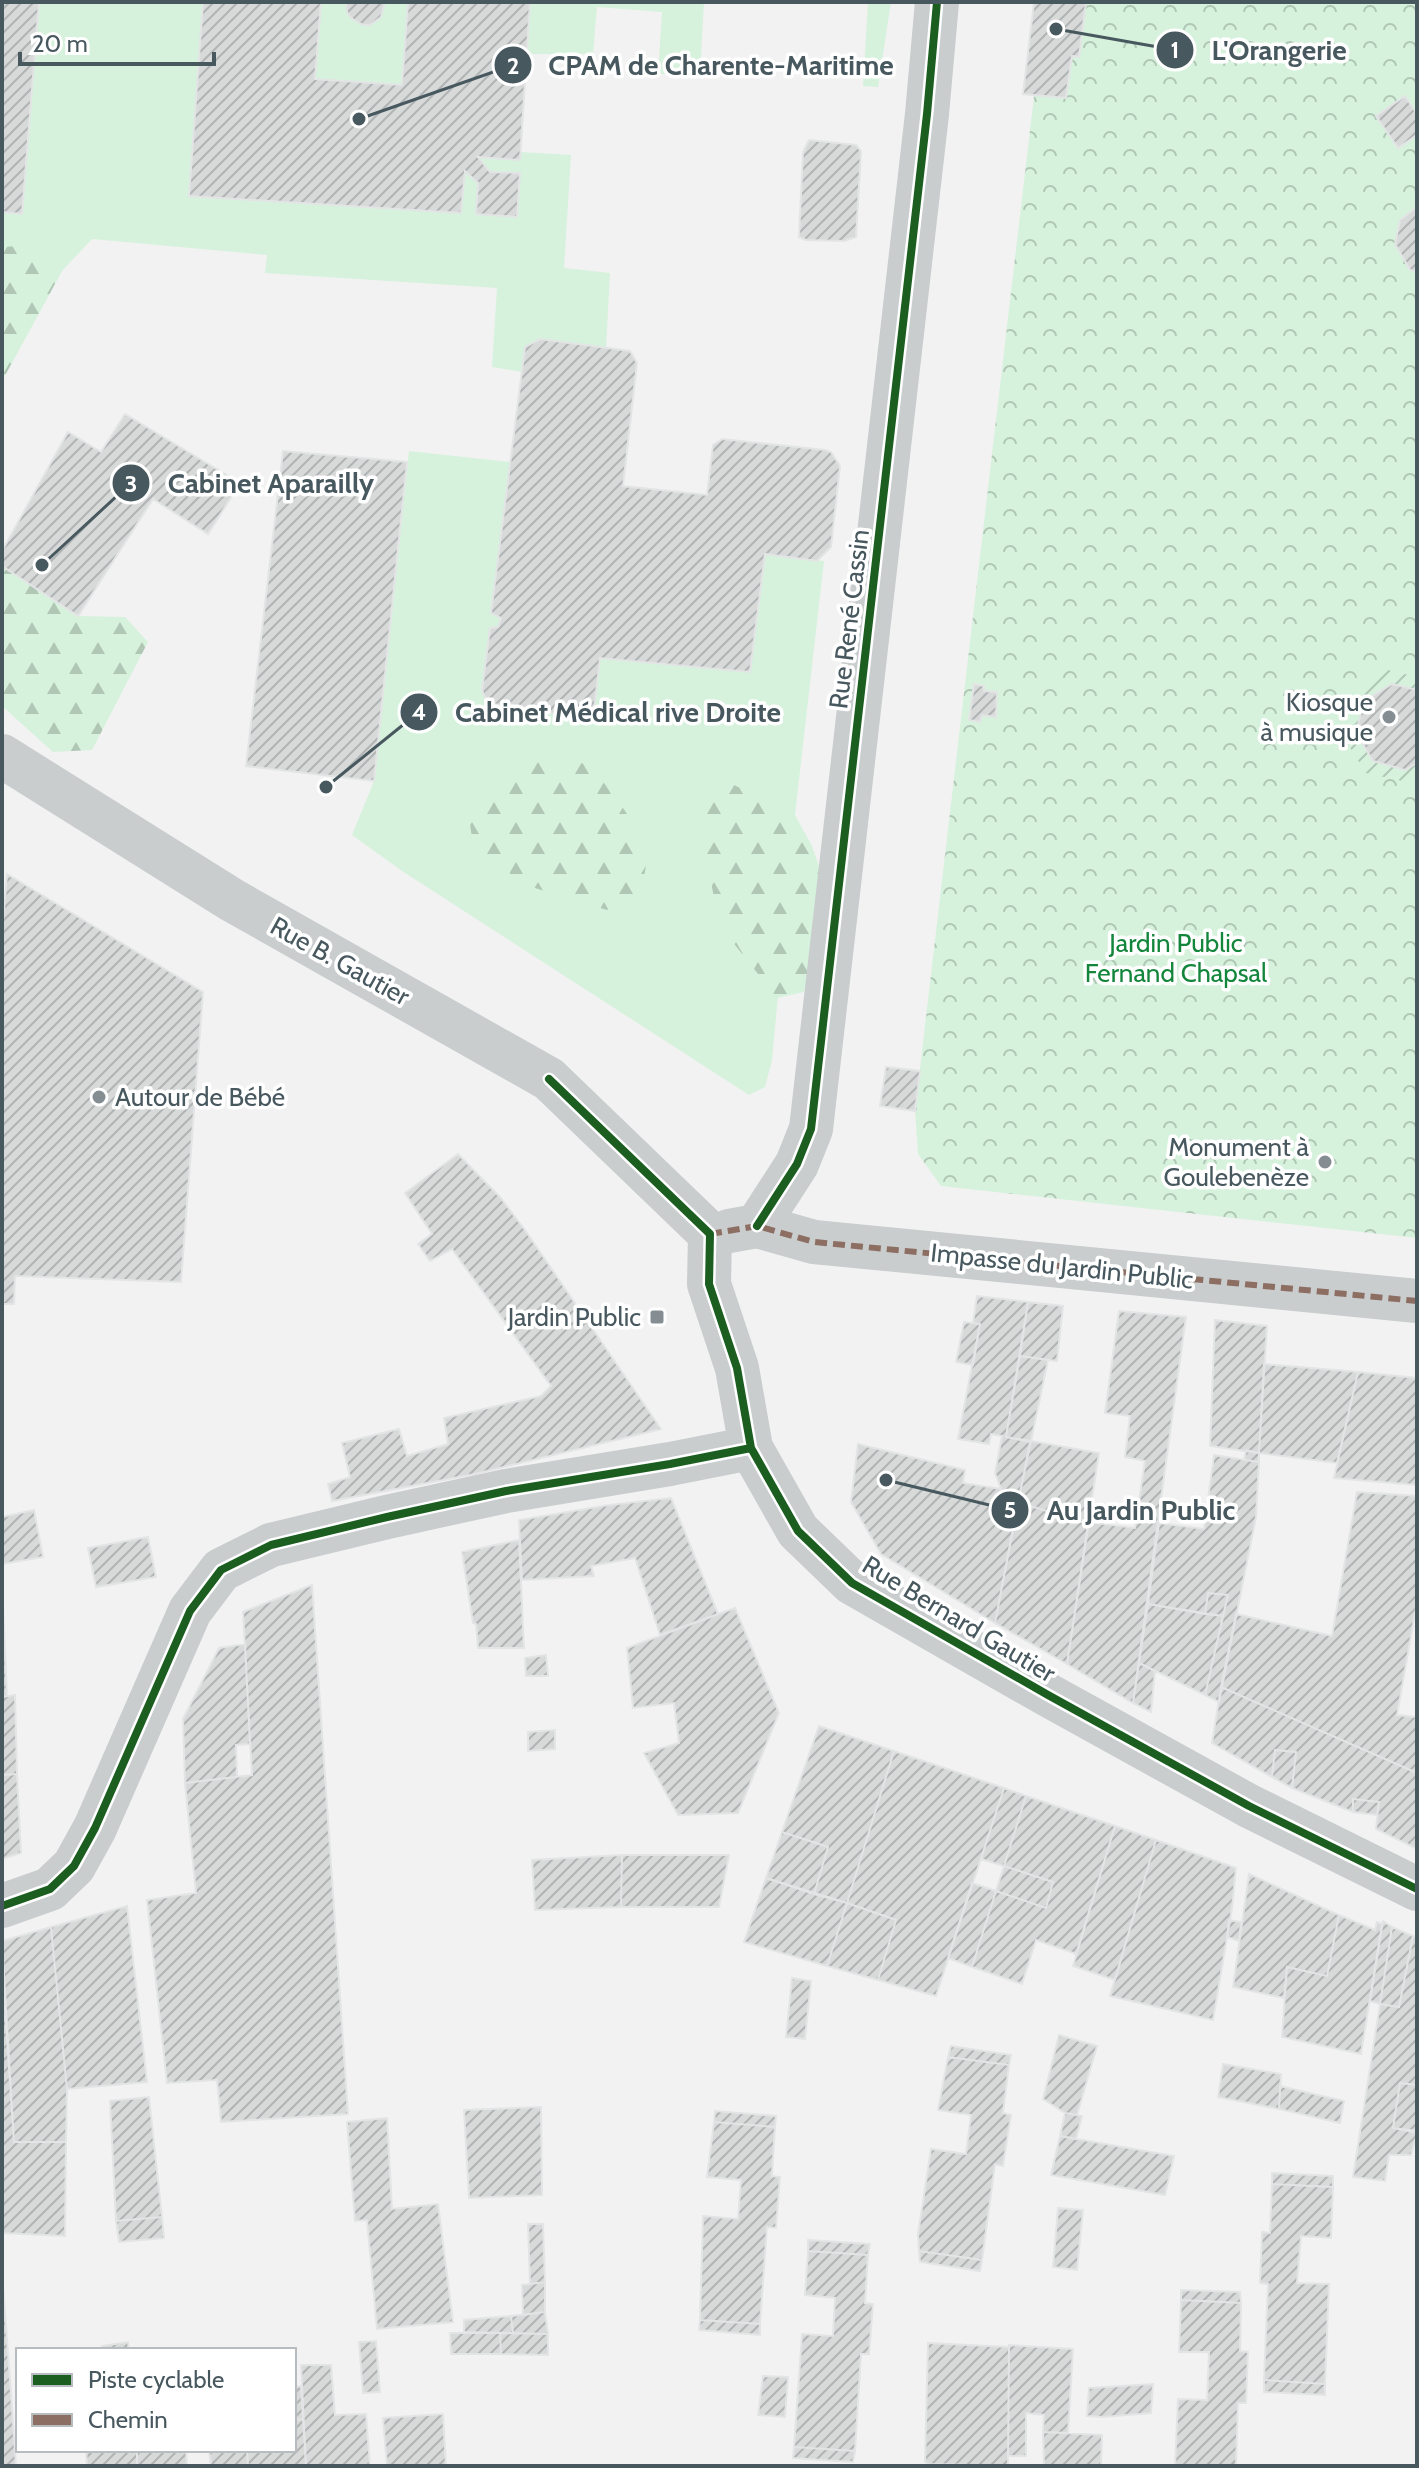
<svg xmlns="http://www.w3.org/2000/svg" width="1419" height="2468" font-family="Cabin,sans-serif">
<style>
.grass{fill:#d6f2dd}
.forest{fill:url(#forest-firs)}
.park{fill:url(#park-crowns)}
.garden{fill:url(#garden-furrows)}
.building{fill:url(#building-hatch);stroke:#e3e4e5;stroke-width:2}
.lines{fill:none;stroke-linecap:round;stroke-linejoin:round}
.minor{stroke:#c9cdce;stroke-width:44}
.quiet{stroke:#8d6e63;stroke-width:6;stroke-dasharray:12 6;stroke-linecap:butt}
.cycleway-casing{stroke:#fff;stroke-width:13}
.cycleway{stroke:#1b5e20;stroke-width:8}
.poi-dot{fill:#848e92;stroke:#fff;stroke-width:3}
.labels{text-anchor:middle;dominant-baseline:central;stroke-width:7;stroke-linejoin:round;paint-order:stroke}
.street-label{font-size:26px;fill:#48585f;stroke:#fff}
.poi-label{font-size:26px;fill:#48585f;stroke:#fff;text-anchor:end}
.park-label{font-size:26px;fill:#13863c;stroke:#fff}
.leader{fill:none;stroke:#48585f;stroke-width:3}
.callout-dot{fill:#48585f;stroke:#fff;stroke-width:3}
.mark-label{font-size:24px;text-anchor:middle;font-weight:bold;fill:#fff}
.callout-label{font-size:28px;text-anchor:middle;font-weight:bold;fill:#48585f;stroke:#fff;stroke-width:7;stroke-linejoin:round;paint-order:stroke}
</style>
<defs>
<pattern id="forest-firs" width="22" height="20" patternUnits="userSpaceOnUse" patternTransform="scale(2)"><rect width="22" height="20" fill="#d6f2dd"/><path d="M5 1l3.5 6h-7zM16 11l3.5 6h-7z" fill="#b0c7b6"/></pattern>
<pattern id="park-crowns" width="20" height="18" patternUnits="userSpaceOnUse" patternTransform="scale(2)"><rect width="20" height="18" fill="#d6f2dd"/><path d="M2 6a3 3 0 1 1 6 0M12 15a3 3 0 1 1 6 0" fill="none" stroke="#b0c7b6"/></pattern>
<pattern id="garden-furrows" width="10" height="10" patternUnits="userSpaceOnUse" patternTransform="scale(2)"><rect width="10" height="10" fill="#d6f2dd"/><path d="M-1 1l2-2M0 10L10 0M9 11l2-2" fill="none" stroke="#b0c7b6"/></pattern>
<pattern id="building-hatch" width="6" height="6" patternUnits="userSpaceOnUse" patternTransform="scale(2)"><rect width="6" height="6" fill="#d8dada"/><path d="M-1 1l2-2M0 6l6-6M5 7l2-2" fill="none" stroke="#b1b4b4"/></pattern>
</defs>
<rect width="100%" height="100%" fill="#f2f2f2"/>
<path class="grass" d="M2,2H704L700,75L658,74L662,12L597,7L593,54H527L521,152L571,155L564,268L610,273L606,348L540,339L525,347L522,372L492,367L497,288L265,273L267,255L92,239L62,271L2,381Z
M868,2H891L878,87L863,86Z
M409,451L510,462L491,613L501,618L498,627L490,628L482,689L487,703L587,719L594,709L600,658L765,554L824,561L795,815L772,1060L765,1087L749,1095L402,871L352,835L374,781Z"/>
<path class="forest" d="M19,246L62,271L2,381V247Z
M2,566L78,616L125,617L148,642L92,750L53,752L2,706Z
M539,759L589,764C614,798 670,852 634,894C628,901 616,905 607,910L525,885L473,845L469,817Z
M730,783L795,815L812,846L827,890L804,992L777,998L720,926L699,825L706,794Z"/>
<path class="park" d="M1045,2H1417V1238L941,1186L918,1154L915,1111Z"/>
<path class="garden" d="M1388,670L1417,677V777L1407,782L1366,773L1343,736L1352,693Z"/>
<path class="building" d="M2,2H39L22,214L2,212Z
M203,2H321L315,79L402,85L408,2H530L520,160L478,157L490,172L520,173L517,217L476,214L478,183L465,171L461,213L189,196Z
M346,2H385L381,17L370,25H363L351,18L347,12Z
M1034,2H1086L1079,57L1072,56L1066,98L1023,94Z
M1405,96L1417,114V135L1398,148L1376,116Z
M809,140L856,145L861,151L856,237L844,241L806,240L799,237L803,152Z
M1417,207V272L1410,270L1395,244L1400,220Z
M540,339L630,351L637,363L623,486L707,495L713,445L722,439L825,450L831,452L840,466L831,547L817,561L765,554L750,672L600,658L594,710L588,719L487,703L482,690L490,628L498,627L501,618L491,613L525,347Z
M125,414L240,483L208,534L153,499L78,616L2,566V551L68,432L101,452Z
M283,451L407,462L374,781L246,766Z
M974,684L984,686V691L997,692L996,717L982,715L980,722L969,720Z
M1392,684L1417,690V763L1405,770L1373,761L1356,733L1364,701Z
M7,874L203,992L181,1282L15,1276L14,1304H2V933Z
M886,1067L920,1071L915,1111L880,1106Z
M458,1154L500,1197L525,1230L661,1429L475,1474L332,1501L328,1484L350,1477L342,1443L399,1429L407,1456L448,1444L444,1418L541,1396L551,1386L452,1249L430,1261L418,1244L432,1234L405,1193Z
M977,1296L1028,1302L1006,1437L1030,1442L995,1623L881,1554L851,1502L858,1444L965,1470L963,1483L1001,1489L995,1473L1002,1436L991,1434L989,1444L958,1439L980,1324L973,1323Z
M1028,1302L1063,1306L1057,1361L1020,1356Z
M1119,1311L1186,1317L1133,1703L1067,1664L1089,1522L1135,1528L1145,1461L1125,1457L1130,1416L1105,1413Z
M1215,1320L1267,1326L1259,1453L1210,1446Z
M964,1322L980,1324L973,1365L956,1362Z
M1020,1356L1048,1360L1031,1441L1006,1437Z
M1264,1364L1358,1372L1337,1463L1259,1453Z
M1358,1372L1417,1378V1485L1334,1478Z
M1031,1441L1099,1453L1088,1524L1018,1502Z
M1246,1450L1259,1453V1462L1244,1460Z
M1214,1455L1259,1462L1256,1517L1219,1702L1205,1695L1228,1595L1208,1593L1205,1614L1148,1604L1159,1523L1204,1529Z
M1357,1492L1417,1496V1602L1397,1715L1417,1717V1773L1221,1687L1236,1614L1332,1636Z
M671,1498L718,1614L660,1635L635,1558L591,1566L594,1576L522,1580L519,1520L609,1505Z
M1018,1502L1088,1524L1067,1664L995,1623Z
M34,1510L43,1557L2,1564V1517Z
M148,1537L156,1577L96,1587L88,1548Z
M519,1540L524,1648H478L476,1624L473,1623L462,1552Z
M2,1583L7,1696L2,1697Z
M312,1585L348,2114L221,2122L217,2080L167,2083L147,1900L196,1893L185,1783L252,1775L243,1612Z
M1208,1593L1228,1595L1223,1616L1205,1614Z
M1148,1604L1223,1616L1205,1695L1139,1663Z
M735,1608L779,1713L738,1813L678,1815L644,1753L679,1743L674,1703L633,1708L627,1648Z
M245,1644L250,1744L236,1745L237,1777L185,1783L183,1719L219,1648Z
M546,1655L548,1676H526L525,1658Z
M1139,1663L1155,1671L1151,1712L1133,1703Z
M1221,1687L1417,1773V1849L1376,1829L1379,1802L1353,1799V1812L1292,1788L1296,1752L1275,1750L1272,1777L1212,1743Z
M15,1695L17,1774L2,1775V1697Z
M819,1726L894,1751L847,1903L814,1894L828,1847L782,1832Z
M555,1730V1749L528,1751V1732Z
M1275,1750L1296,1752L1292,1788L1272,1777Z
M894,1751L1004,1788L936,1996L878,1980L896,1920L847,1903Z
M17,1774L21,1853L2,1859V1775Z
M1004,1788L1026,1796L1004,1866L981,1859Z
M1026,1796L1115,1826L1076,1954L1036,1940L1022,1984L972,1967L996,1891L1046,1908L1053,1882L1004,1866Z
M1353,1799L1379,1802L1377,1815L1353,1812Z
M1115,1826L1156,1840L1115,1980L1073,1966Z
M782,1832L828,1847L814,1894L766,1878Z
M1156,1840L1236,1868L1232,1908L1213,2020L1110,1996Z
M622,1855L621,1907L535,1910L532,1860Z
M622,1855H729L719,1907H621Z
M1004,1866L1053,1882L1046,1908L996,1891Z
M1249,1874L1339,1915L1327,1976L1287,1967L1284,1998L1233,1987Z
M766,1878L847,1903L827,1966L744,1942Z
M972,1883L996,1891L972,1967L948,1958Z
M847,1903L896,1920L878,1980L827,1966Z
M127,1906L147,2082L67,2089L51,1927Z
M1339,1915L1375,1930L1377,1922L1382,1924L1361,2054L1282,2037L1287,1967L1327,1976Z
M1229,1920L1241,1922L1239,1941L1227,1937Z
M1383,1921L1392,1927L1380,2004L1370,2001Z
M51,1927L67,2089L66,2142H14L2,1941Z
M1392,1927L1413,1936L1399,2007L1380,2004Z
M1413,1936L1417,1938V2085L1400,2083L1393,2128L1417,2133L1411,2155H1389L1385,2181L1353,2177L1380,2004L1399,2007Z
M2,1964L14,2142H66L65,2236L2,2233Z
M792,1978L811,1981L805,2039L786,2037Z
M1059,2035L1097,2046L1077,2115L1065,2113L1043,2099Z
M951,2046L1011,2055L1009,2065L948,2057Z
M948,2057L1009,2065L1003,2113L1011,2115L1003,2166L995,2164L982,2260L919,2251L918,2234L931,2149L966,2154L971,2115L938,2110Z
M1223,2064L1281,2074L1279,2109L1218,2097Z
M1400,2083L1417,2085V2131L1393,2128Z
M1280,2086L1344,2101L1340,2123L1279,2109Z
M149,2097L162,2217L116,2221L110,2101Z
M541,2107L542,2195L469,2198L464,2110Z
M715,2111L776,2116L775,2127L714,2122Z
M1065,2113L1082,2116L1076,2139L1060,2136Z
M387,2118L392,2209L438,2204L453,2322L377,2329L367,2220L355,2221L347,2122Z
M714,2122L775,2127L772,2176L780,2177L776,2228L767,2227L760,2324L700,2320L703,2216L738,2219L741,2180L707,2177Z
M1060,2136L1174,2156L1165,2195L1051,2175Z
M1272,2173L1333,2176V2187L1272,2184Z
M1272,2184L1333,2187L1331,2238L1301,2236L1297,2283L1329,2284L1325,2384L1264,2380L1268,2284L1260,2283L1262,2232L1270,2233Z
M1058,2208L1083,2210L1077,2270L1053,2267Z
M162,2217L164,2238L119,2242L116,2221Z
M528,2224H543L545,2282L530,2284Z
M808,2240L870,2244L868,2255L808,2251Z
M808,2251L868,2255L865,2303L873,2304L869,2354H861L855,2451L794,2447L802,2334L833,2336L835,2298L805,2295Z
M919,2251L982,2260L980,2271L920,2262Z
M2,2272L10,2380L16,2466H2Z
M545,2282V2312L523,2315L522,2285Z
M1181,2290L1240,2292L1241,2303L1181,2300Z
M1181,2300L1241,2303L1240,2351L1248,2352L1246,2403H1238L1236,2466H1175L1178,2399L1207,2400L1209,2352H1179Z
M545,2312L548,2334L513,2333L511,2316Z
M511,2316L513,2333L464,2332V2320Z
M700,2320L760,2324V2335L699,2330Z
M450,2333H500L501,2354H451Z
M500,2333L548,2334V2355L501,2354Z
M376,2341L380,2392L363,2393L359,2342Z
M128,2342L129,2350H102V2346Z
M928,2343L1009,2347L1008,2466L929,2464L925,2462Z
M1009,2345L1073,2349L1068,2433L1043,2432L1044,2415L1026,2413V2456H1008Z
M301,2365H331L335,2415L366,2414L370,2466H306Z
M763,2376L788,2377L785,2417L758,2415Z
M1264,2380L1325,2384V2395L1264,2392Z
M1153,2384L1151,2413L1103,2417L1087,2416L1089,2388Z
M301,2386L303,2419L294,2420V2387Z
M443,2414L446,2466H387L383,2418Z
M303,2419L306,2466H248L247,2450H294V2420Z
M1043,2432L1102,2435L1101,2466H1044Z
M794,2447L855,2451L853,2462L793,2458Z
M86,2450H137V2466H87Z
M137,2450H186L187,2466H137Z
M209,2450H247L248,2466H211Z"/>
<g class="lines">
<path class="minor" d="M2,756L232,900L549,1079L710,1234L709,1284L737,1368L751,1448L798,1531L852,1583L1048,1695L1249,1806L1417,1889
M757,1226L797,1164L811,1129L927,114L937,2
M729,1231L757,1226L814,1242L1417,1301
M2,1906L50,1889L74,1866L95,1828L190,1611L221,1570L271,1545L387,1517L506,1491L670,1464L751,1448"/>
<path class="quiet" d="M710,1234L757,1226L814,1242L1417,1301"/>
<g class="cycleway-casing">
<path id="cycleway" d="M549,1079L710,1234L709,1284L737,1368L751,1448L798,1531L852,1583L1048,1695L1249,1806L1417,1889
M757,1226L797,1164L811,1129L927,114L937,2
M2,1906L50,1889L74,1866L95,1828L190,1611L221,1570L271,1545L387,1517L506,1491L670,1464L751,1448"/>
</g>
<use href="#cycleway" class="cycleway"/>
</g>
<g class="poi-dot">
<circle cx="1389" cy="717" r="8"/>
<circle cx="99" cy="1097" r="8"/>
<circle cx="1325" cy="1162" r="8"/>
<rect x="649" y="1309" width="16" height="16" rx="4"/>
</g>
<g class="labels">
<g class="street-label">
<text transform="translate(849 619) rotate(-83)">Rue René Cassin</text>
<text transform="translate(340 961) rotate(29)">Rue B. Gautier</text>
<text transform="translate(1062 1266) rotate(6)">Impasse du Jardin Public</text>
<text transform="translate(959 1619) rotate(31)">Rue Bernard Gautier</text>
</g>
<g class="poi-label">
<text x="1373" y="702">Kiosque<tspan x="1373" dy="30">à musique</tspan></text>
<text x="115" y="1097" text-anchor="start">Autour de Bébé</text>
<text x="1309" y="1147">Monument à<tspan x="1309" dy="30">Goulebenèze</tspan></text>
<text x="641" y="1317">Jardin Public</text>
</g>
<g class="park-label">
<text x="1176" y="943">Jardin Public<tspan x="1176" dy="30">Fernand Chapsal</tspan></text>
</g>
</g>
<path class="leader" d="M1056 29L1175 50M359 119L513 65M42 565L131 483M326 787L419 712M886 1480L1010 1510"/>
<g class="callout-dot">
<circle cx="1056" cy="29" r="8"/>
<circle cx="359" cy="119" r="8"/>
<circle cx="42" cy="565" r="8"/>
<circle cx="326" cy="787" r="8"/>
<circle cx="886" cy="1480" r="8"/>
<circle cx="1175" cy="50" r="20"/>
<circle cx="513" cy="65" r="20"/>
<circle cx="131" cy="483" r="20"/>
<circle cx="419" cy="712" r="20"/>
<circle cx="1010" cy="1510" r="20"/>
</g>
<g class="mark-label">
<text x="1175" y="58">1</text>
<text x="513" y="74">2</text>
<text x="131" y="492">3</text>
<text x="419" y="720">4</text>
<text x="1010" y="1518">5</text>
</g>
<g class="callout-label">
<text x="1279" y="60">L'Orangerie</text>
<text x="721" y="75">CPAM de Charente-Maritime</text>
<text x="271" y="493">Cabinet Aparailly</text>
<text x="618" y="722">Cabinet Médical rive Droite</text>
<text x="1141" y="1520">Au Jardin Public</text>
</g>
<rect width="1419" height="2468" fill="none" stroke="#48585f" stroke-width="8"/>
<rect x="16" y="2348" width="280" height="104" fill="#ffffff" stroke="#b6bcbf" stroke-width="2"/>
<rect x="32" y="2374" width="40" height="12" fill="#1b5e20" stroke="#b6bcbf" stroke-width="2"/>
<text x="88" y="2388" font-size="24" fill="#48585f">Piste cyclable</text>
<rect x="32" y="2414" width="40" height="12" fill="#8d6e63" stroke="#b6bcbf" stroke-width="2"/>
<text x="88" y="2428" font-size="24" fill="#48585f">Chemin</text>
<path d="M20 52v12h194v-12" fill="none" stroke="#48585f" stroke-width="4"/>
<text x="32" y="52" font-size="24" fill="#48585f" stroke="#ffffff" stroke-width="6" paint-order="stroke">20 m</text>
</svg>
